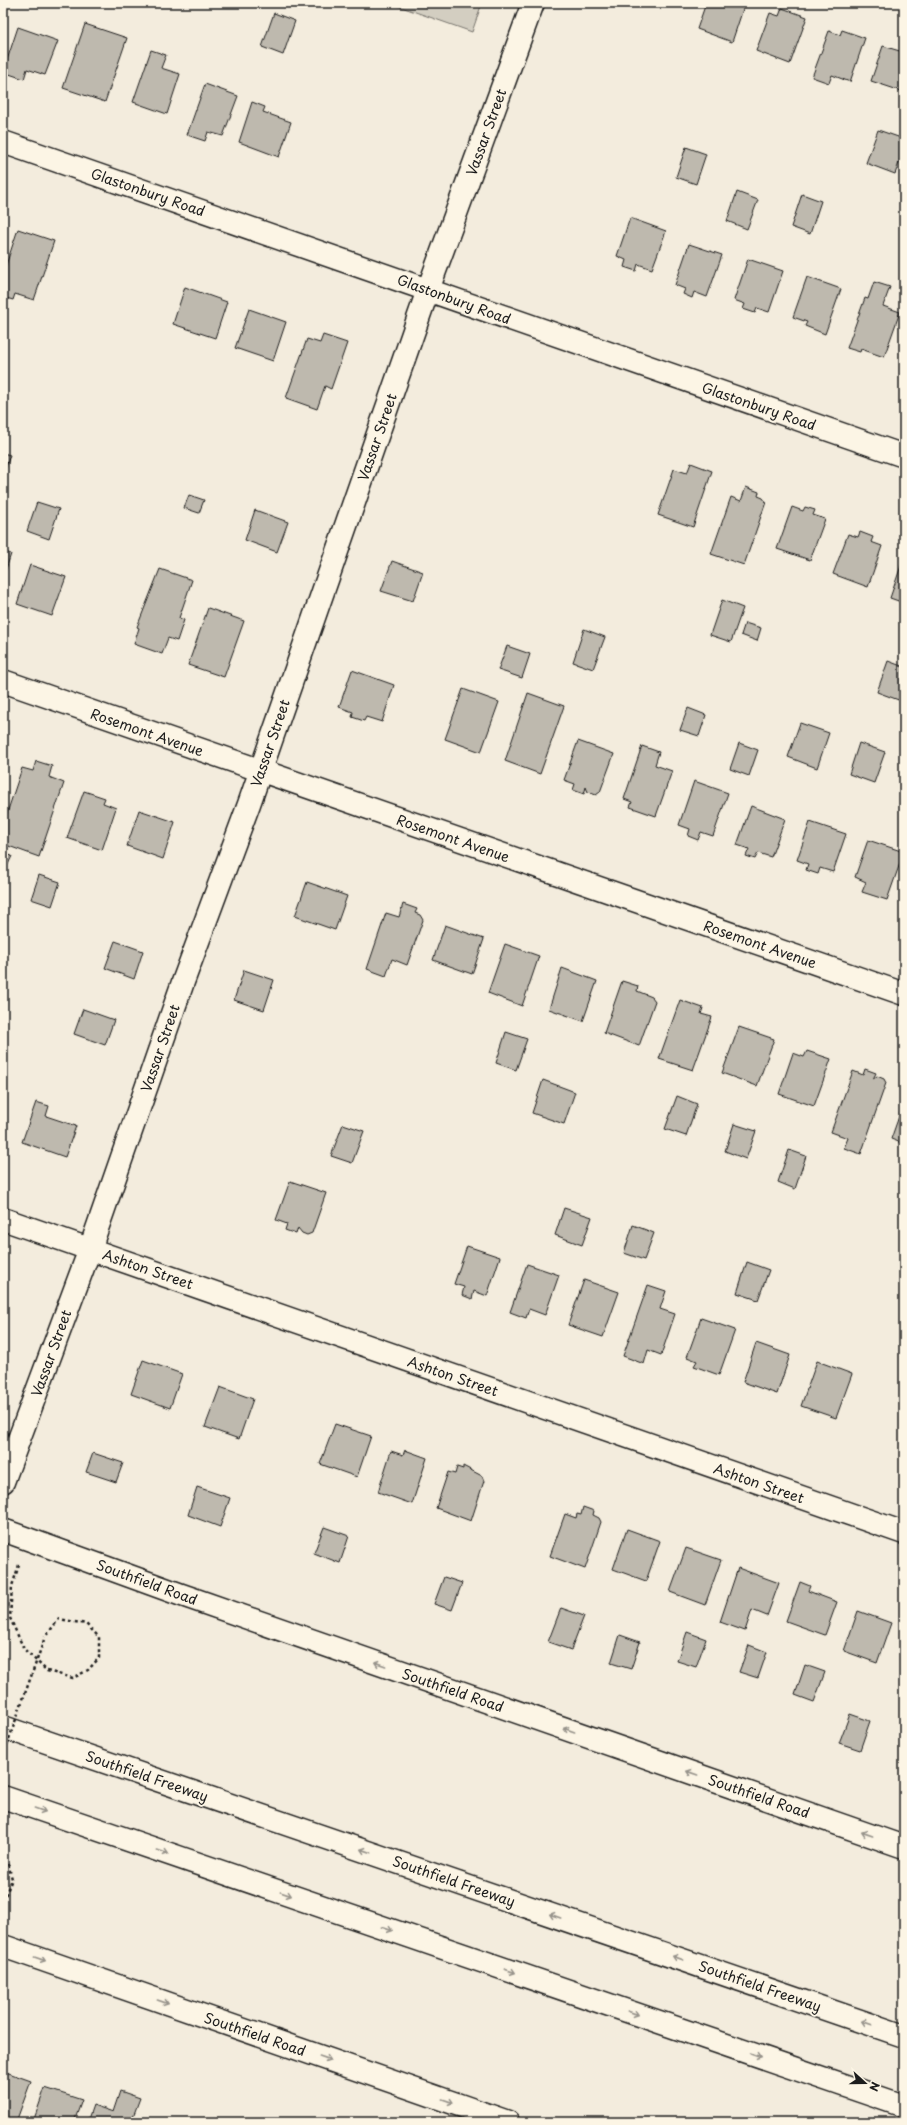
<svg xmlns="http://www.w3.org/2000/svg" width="907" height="2125" font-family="'Playpen Sans',sans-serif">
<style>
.green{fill:#d3cec1;stroke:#78756e}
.building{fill:#beb9ae;stroke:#1c1c1c}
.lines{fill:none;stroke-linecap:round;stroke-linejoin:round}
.minor-casing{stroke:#1c1c1c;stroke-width:25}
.secondary-casing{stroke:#1c1c1c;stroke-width:25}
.motorway-casing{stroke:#1c1c1c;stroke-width:25}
.path{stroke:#1c1c1c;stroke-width:2.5;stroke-dasharray:3 3;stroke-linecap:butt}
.minor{stroke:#fcf5e5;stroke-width:22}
.secondary{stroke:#fcf5e5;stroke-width:22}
.motorway{stroke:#fcf5e5;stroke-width:22}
.path-bridge{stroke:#1c1c1c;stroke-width:2.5;stroke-dasharray:3 3;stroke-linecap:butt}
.oneway{stroke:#97938b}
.labels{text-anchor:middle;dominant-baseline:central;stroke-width:3.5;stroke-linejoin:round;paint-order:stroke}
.street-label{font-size:14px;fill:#1c1c1c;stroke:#fcf5e5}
</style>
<rect width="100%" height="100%" fill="#f3ecdd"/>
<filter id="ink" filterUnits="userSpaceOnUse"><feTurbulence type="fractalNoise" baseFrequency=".025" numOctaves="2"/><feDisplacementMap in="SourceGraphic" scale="8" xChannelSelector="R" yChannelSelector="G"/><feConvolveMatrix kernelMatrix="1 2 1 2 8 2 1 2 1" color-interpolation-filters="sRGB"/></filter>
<g filter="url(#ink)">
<path class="green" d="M390,3H482L472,32Z"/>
<path class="building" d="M706,3H745L732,42L697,29Z
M782,8L807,17L790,64L756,51L770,13L779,16Z
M274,13L295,21L283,55L262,47Z
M85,24L127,38L105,102L63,88Z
M18,27L58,41L45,75L27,69L24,79L3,72Z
M842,30L865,38L850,82L832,75L829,83L812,77L829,31L840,35Z
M883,46L903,52L904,51V92L871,81Z
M151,50L166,55L161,68L180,74L167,114L133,102Z
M205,84L238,96L223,136L208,132L205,141L187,135Z
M252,102L265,107L263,112L291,122L279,157L239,142Z
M878,130L904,139V149L895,174L866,163Z
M686,147L706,154L696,184L676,177Z
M737,192L758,200L747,229L727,221Z
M802,194L821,201L810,234L791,227Z
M630,218L666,231L652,269L638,264L636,271L624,267L626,260L617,256Z
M18,229L54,241L34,300L15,294L13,300L3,297V274Z
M689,244L722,255L707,297L694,292L692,298L683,294L685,289L675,285Z
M748,259L783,271L769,312L757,308L755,313L743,309L745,304L734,300Z
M807,277L841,289L825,334L805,326L807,322L793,317Z
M874,282L890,287L883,306L900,312L884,357L861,349L860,352L847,348L865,298L868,299Z
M185,287L227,302L215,338L173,324Z
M249,309L286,322L273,361L235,348Z
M323,335L347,343L331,389L325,386L317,409L286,398L307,339L320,343Z
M3,453L10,455L3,476Z
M691,463L712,471L693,527L658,515L674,469L687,473Z
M746,487L759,492L758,496L763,498L766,502L744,565L711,554L731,497L741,501Z
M189,495L204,500L199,513L184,508Z
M37,502L59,509L49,539L27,531Z
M792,507L803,511L805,507L815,510L813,515L825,519L810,560L777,549Z
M255,510L288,522L277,552L245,540Z
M860,532L873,537L871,542L882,546L868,587L833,574L848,534L858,537Z
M3,551L11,554L3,578Z
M904,557V603L890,598Z
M392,561L423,572L413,601L381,591Z
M30,565L66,577L52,616L17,604Z
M160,569L192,580L179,618L184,620L177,641L168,638L162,654L134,644L139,628L137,627Z
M722,600L743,608L731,642L710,635Z
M208,608L244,621L224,677L188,665Z
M745,623L761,628L757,641L741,635Z
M584,629L605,637L593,669L573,662Z
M507,646L530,654L522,678L498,670Z
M888,661L904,667V702L877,692Z
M352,670L394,685L382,722L366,717L364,721L352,717L353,712L339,707Z
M463,689L499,702L481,752L445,739Z
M528,693L564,706L540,774L505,761Z
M688,708L706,715L699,736L680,730Z
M800,723L829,733L817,768L788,757Z
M578,741L614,754L600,792L596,795L588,792L586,787L584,794L573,790L575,784L564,780Z
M739,743L758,750L749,776L730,769Z
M859,743L885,752L874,783L849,774Z
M642,746L659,752L655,765L672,771L656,816L630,807L632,802L624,799Z
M36,761L52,766L49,777L64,783L39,857L3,844V825L22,768L33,771Z
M694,781L728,793L713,836L701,832L698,840L688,836L690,829L679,825Z
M84,791L105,798L103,803L116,808L102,850L67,838Z
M751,806L785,819L771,857L758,853L755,859L746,856L749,849L737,845Z
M139,810L175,822L163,859L127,846Z
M810,822L846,834L833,872L820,868L818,874L806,870L808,864L797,860Z
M868,840L904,852L887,900L862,892L866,882L855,877Z
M3,853L12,856L3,875Z
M39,875L60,882L52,906L31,899Z
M307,882L347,896L335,930L295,916Z
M403,904L417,909L415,913L420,915L423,920L407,965L392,959L386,976L367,969L386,913L399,917Z
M445,925L484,939L472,974L433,960Z
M115,941L143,951L134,979L105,968Z
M505,944L539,956L522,1006L488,993Z
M562,968L597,981L583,1021L549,1009Z
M244,970L274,980L264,1010L234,1000Z
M622,981L638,986L637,991L652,997L655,1001L639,1046L604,1033Z
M680,1000L703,1008L701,1014L712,1017L693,1070L659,1059Z
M83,1009L114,1020L105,1045L74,1034Z
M739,1027L774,1039L757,1086L722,1073Z
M506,1032L527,1039L516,1070L496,1063Z
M807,1051L831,1059L814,1106L779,1094L793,1053L804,1057Z
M865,1069L876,1073L873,1079L877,1076L884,1079L886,1083L861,1154L844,1148L848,1138L831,1132L853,1071L863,1075Z
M543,1080L575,1092L564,1124L532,1113Z
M677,1096L697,1104L686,1136L665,1129Z
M36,1102L49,1106L46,1116L76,1126L65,1157L22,1142Z
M904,1102V1144L891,1139Z
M343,1124L364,1131L352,1163L331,1156Z
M734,1124L756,1131L746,1159L725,1151Z
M789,1150L806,1156L795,1189L778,1182Z
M290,1181L326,1193L312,1233L307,1235L302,1233L298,1228L296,1234L285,1230L287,1224L276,1220Z
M564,1208L592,1217L582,1245L555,1235Z
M633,1225L654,1233L644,1260L624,1253Z
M467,1246L500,1257L487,1296L474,1291L472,1299L462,1295L464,1287L454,1284Z
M747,1262L769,1270L758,1300L737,1293Z
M527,1264L559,1275L545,1315L529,1309L526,1318L510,1312Z
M584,1280L619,1292L603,1337L568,1325Z
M648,1285L666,1291L660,1309L675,1314L661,1355L648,1350L644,1364L623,1356Z
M701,1318L735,1330L719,1375L694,1366L697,1361L687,1357Z
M756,1343L790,1355L777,1394L743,1382Z
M143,1360L182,1374L170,1408L131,1394Z
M817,1361L852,1374L836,1418L801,1406Z
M220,1387L253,1399L239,1439L205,1427Z
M335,1424L371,1436L357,1477L320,1464Z
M405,1450L427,1458L412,1504L378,1492L391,1451L403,1455Z
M93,1453L123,1463L116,1482L86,1472Z
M463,1466L482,1476L484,1481L471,1521L436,1508L448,1472L455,1474L457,1467L463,1469Z
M197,1487L230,1498L220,1527L188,1515Z
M583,1507L594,1511L593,1515L599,1518L601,1522L585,1569L550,1556L565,1514L576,1518L577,1514L581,1515Z
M324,1527L349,1536L340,1563L314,1553Z
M627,1529L660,1541L646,1581L613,1569Z
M686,1548L721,1560L705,1605L670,1592Z
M738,1568L779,1583L767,1616L752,1610L745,1631L720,1622Z
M444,1577L462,1583L452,1610L434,1604Z
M800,1582L810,1586L808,1591L837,1602L825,1635L786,1621Z
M561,1608L584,1616L571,1650L548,1642Z
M858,1611L891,1623L877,1663L844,1651Z
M687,1632L706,1639L696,1667L677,1661Z
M620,1635L640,1642L631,1669L611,1663Z
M749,1645L767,1652L758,1678L739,1672Z
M805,1665L825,1672L814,1702L795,1695Z
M850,1714L870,1721L860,1750L839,1743Z
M3,2071L31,2081L16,2122H3Z
M45,2088L82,2100L74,2122H33Z
M120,2091L140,2098L131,2122H87L93,2105L113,2112Z"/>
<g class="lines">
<g class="minor-casing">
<path id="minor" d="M3,142L904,456
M3,681L904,994
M3,1219L904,1533
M3,1482L90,1249L183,982L249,804L428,290L533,3"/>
</g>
<g class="secondary-casing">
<path id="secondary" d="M3,1530L179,1594L904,1847
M3,1946L508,2122"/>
</g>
<g class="motorway-casing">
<path id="motorway" d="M3,1727L904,2036
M3,1797L904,2106"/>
</g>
<path class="path" d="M19,1565L12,1586L10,1618L24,1649L47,1671L73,1678L88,1670L99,1658V1637L86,1624L59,1619L45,1637
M3,1862L8,1863L12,1879L3,1901"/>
<use href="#minor" class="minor"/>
<use href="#secondary" class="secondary"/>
<use href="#motorway" class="motorway"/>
<path class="path-bridge" d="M3,1756L45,1637"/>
</g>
<defs><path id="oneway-shaft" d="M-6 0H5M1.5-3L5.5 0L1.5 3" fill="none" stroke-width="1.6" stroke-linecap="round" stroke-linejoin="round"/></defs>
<g class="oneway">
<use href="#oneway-shaft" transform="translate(380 1664) rotate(-161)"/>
<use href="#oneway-shaft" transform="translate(569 1730) rotate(-161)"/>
<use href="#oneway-shaft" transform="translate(692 1773) rotate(-161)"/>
<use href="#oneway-shaft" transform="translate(40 1810) rotate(19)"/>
<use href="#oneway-shaft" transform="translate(867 1834) rotate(-161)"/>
<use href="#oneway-shaft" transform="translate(366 1851) rotate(-161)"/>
<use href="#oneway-shaft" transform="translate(163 1852) rotate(19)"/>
<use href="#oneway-shaft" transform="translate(286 1894) rotate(19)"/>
<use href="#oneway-shaft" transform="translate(555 1916) rotate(-161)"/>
<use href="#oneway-shaft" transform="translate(387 1929) rotate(19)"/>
<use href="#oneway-shaft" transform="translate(678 1958) rotate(-161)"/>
<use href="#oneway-shaft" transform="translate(40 1959) rotate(19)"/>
<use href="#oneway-shaft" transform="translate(510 1971) rotate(19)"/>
<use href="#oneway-shaft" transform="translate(163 2002) rotate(19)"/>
<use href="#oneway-shaft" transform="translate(633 2013) rotate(19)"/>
<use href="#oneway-shaft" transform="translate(867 2023) rotate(-161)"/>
<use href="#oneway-shaft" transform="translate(756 2055) rotate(19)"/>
<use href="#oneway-shaft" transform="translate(325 2058) rotate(19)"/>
<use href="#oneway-shaft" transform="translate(448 2101) rotate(19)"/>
</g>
</g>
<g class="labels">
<g class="street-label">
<text transform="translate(486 132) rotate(-70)">Vassar Street</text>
<text transform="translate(148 192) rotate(19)">Glastonbury Road</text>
<text transform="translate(454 299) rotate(20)">Glastonbury Road</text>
<text transform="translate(759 406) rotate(19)">Glastonbury Road</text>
<text transform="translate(377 437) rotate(-71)">Vassar Street</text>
<text transform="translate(147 732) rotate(19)">Rosemont Avenue</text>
<text transform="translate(270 743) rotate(-71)">Vassar Street</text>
<text transform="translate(453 838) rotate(19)">Rosemont Avenue</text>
<text transform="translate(760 944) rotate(19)">Rosemont Avenue</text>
<text transform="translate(160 1048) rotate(-71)">Vassar Street</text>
<text transform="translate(148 1269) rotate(19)">Ashton Street</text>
<text transform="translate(51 1353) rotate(-70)">Vassar Street</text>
<text transform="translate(453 1376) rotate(19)">Ashton Street</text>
<text transform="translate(759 1483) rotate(19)">Ashton Street</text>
<text transform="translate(147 1582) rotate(20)">Southfield Road</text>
<text transform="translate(453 1690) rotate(19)">Southfield Road</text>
<text transform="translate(147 1776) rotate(19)">Southfield Freeway</text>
<text transform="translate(759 1796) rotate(19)">Southfield Road</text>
<text transform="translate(454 1881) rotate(19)">Southfield Freeway</text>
<text transform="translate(760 1986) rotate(19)">Southfield Freeway</text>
<text transform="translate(255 2034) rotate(19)">Southfield Road</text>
</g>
</g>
<rect width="907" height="2125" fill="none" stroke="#fcf5e5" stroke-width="16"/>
<rect x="8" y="8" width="891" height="2109" fill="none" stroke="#1c1c1c" stroke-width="1.5" filter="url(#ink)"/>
<g transform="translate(865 2083) rotate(111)" stroke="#fcf5e5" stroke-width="3" paint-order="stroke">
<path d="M0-3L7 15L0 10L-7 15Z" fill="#1c1c1c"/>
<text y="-6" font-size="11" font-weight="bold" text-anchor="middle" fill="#1c1c1c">N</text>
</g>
</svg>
